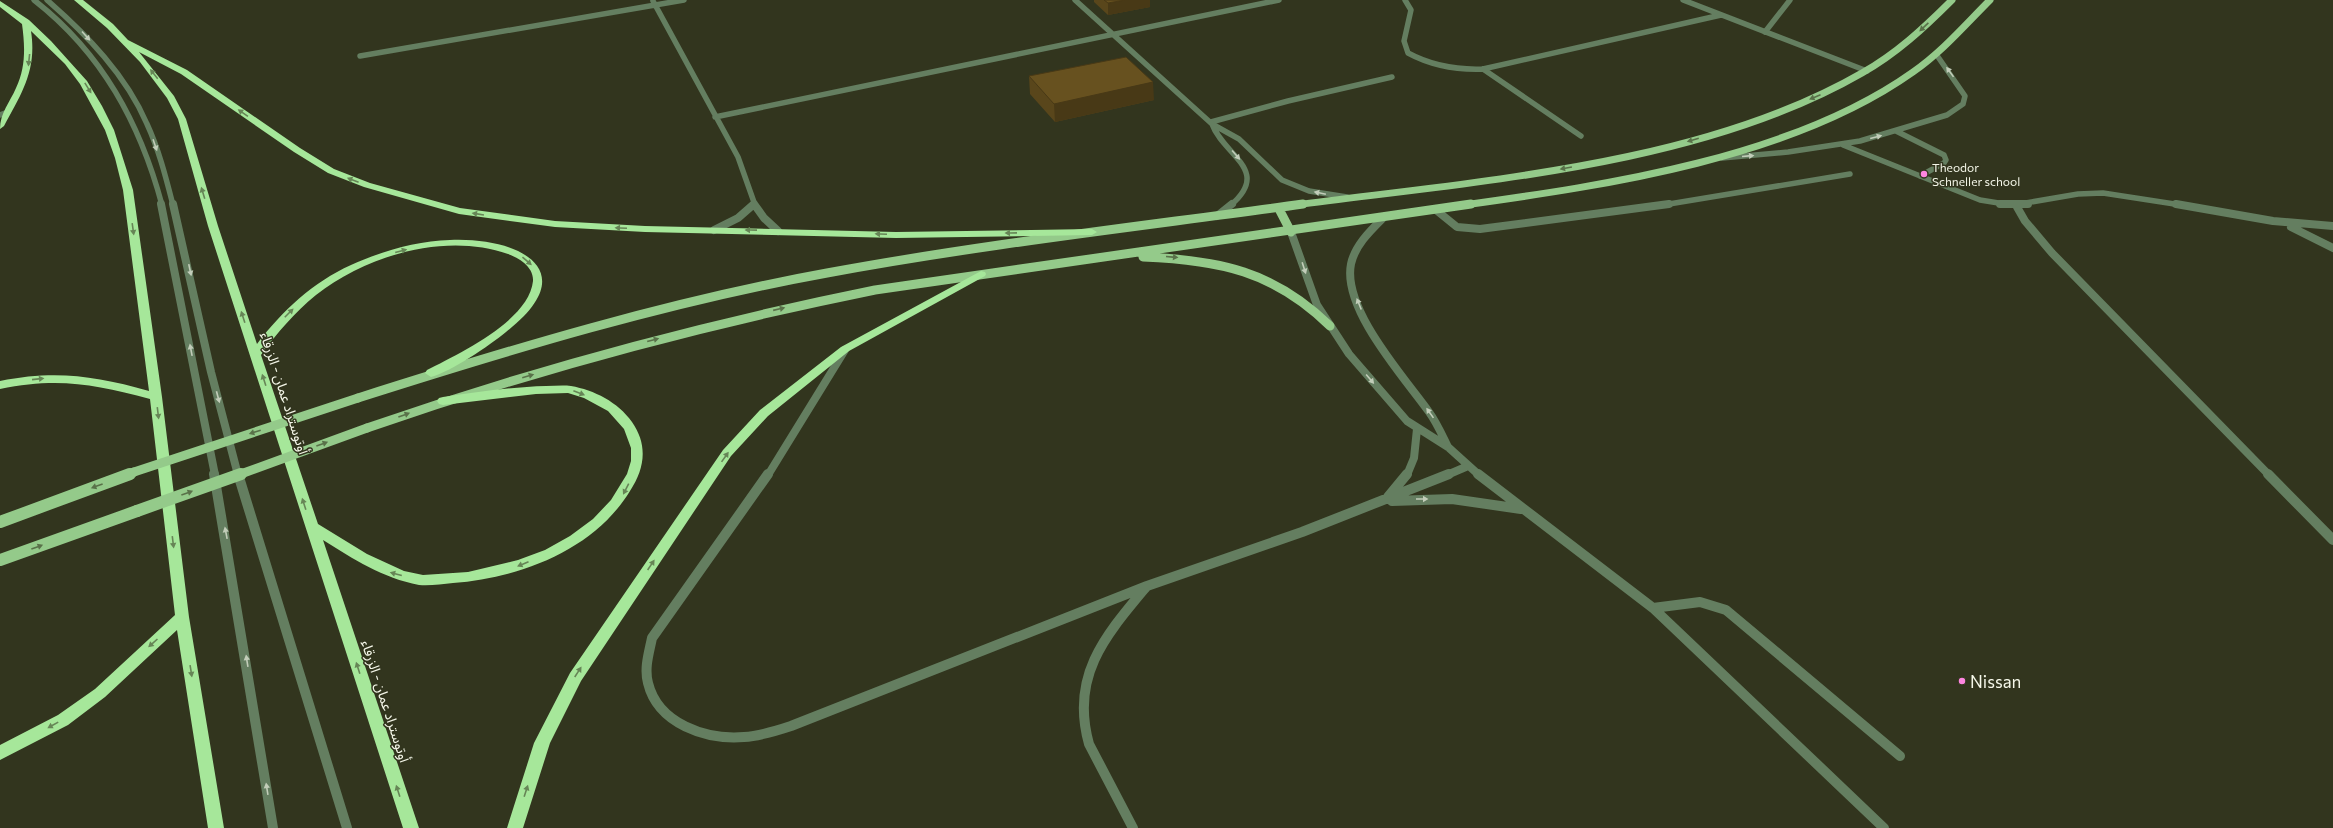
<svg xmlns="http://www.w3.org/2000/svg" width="2333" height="828" font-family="Commissioner,'Noto Sans Arabic',sans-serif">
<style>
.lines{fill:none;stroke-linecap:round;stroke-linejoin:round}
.lane-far2{stroke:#647e60;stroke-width:5.5}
.lane-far1{stroke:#647e60;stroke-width:8}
.lane{stroke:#647e60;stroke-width:10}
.street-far1{stroke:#647e60;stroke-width:5.5}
.street{stroke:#647e60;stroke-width:8}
.primary-far2{stroke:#94ca8a;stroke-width:7}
.primary-far1{stroke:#94ca8a;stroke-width:9}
.primary{stroke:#94ca8a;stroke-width:12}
.highway{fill:#a6e79a;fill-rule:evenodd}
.primary-bridge-far1{stroke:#94ca8a;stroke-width:9}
.primary-bridge{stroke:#94ca8a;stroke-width:12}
.wall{fill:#59461b}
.shaded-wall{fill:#483916}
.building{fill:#67511f;stroke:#483916}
.oneway{fill:#597149}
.oneway2{fill:#c2cdb9}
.oneway3{fill:#668556}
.poi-dot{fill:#fe86e0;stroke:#32351e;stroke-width:1.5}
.labels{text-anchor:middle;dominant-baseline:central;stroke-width:3;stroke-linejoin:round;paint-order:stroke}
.far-poi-label{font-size:12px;fill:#f5f7e9;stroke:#32351e;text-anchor:start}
.street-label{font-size:14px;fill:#f5f7e9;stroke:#32351e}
.near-poi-label{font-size:17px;fill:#f5f7e9;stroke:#32351e;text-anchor:start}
</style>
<rect width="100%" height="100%" fill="#32351e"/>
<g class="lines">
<path class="lane-far2" d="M34,0C102,53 140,123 162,205
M47,0C87,35 126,75 147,124C159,150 166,178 173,205
M1765,32L1790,0
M1211,122L1288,101L1392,77
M1896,131L1944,155L1946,160L1944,163L1920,176
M1843,145L1980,200L2011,205
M1722,158L1788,152L1860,141L1947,115L1963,104L1965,96L1936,54
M1663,205L1850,174
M2014,205L2078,194L2103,193L2181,205"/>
<path class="lane-far1" d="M161,204L215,475
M173,204L211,372L238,475
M2000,204H2028
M2176,204L2273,221L2333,226
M2017,207L2025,221L2052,253L2269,475
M1436,210L1457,227L1480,229L1669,204
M1384,217C1371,230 1355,245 1351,264C1342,309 1404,377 1429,412C1437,423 1442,435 1448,447
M2291,227L2333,248
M1291,232L1317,305L1349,354L1407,421L1448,447L1479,475
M768,475L845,350
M1407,475L1414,458L1417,429
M1447,475L1468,466"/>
<path class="lane" d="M214,474L273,828
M238,474L347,828
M768,474L652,638C649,653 644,668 648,683C658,724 706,740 744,737C760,736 776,731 791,726L1147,586L1302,532L1449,474
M1478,474L1653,608L1884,828
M2268,474L2333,540
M1388,497L1407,474
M1392,501L1452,499L1521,509
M1653,608L1700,602L1726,610L1900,756
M1133,828L1089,744C1070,676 1105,636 1146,587"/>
<path class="street-far1" d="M1075,0L1212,124L1239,139L1282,180L1309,191L1347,197
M1405,0L1411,10L1404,41L1408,53C1432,66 1456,70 1483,69L1721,15
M1683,0L1867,71
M653,1L738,157L755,205
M360,56L684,0
M1483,69L1581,136
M0,115L8,112
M715,117L1279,0
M1212,124C1223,155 1272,170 1231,205
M753,205L754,204"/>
<path class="street" d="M754,204L764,218L778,231
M1217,216L1232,204
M714,230L738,218L754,204"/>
<path class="primary-far2" d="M1295,205C1477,181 1701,166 1862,73C1896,54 1924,28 1952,0
M1464,205C1608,185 1792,158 1913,72C1942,52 1965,25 1990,0"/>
<path class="primary-far1" d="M1279,209L1291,232
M1143,257C1219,260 1274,271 1330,326
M358,398C512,349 667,302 827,273C984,244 1144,226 1303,204
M367,428C534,370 702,325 875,290L1471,204
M127,475L134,472"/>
<path class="primary" d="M0,522L130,474
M0,560L137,511"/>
<path class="highway" d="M74,0H83L113,24L128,40L187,70L300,148L334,169L370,183L460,208L555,221L645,226L896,232L1092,229L1097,232L1092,235L896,238L645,232L555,227L459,214L364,187L328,173L294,152L181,74L139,52L174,96L186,119L218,226L257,344C282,311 313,282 351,265C382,251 417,241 450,240C520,237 585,271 506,332C489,346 452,371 431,377L425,373L427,370C458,354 529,321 533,281C534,267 519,258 508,254C446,232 367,255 316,295C295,312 277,333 261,355L318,524L367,554L404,571L423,575L468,572L518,560L545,550L570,536L593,519L611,500L627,474L631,461V448L624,429L608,411L584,398L568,393L536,394L443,405L439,404L437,401L439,398L443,397C477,392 511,387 546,386C554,386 563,385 571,386C594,390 618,402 632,422C648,445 645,468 630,491C594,550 520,578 453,583C442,584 430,586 419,585C383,578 353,559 323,540L419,828H403L208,226L178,119L167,98L140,62L107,28Z
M0,1L29,20L51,41L87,81L102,106L114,130L133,190L162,397L189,617L224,828H208L177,630L105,697L68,725L0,760V745L58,715L95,689L175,615L150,399C95,384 57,377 0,389V381C56,370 95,376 149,391L123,190L115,158L105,130L80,84L65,64L31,31C37,70 22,93 4,126L0,129C0,113 10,102 16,88C26,67 25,46 22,24L0,7Z
M981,271L985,272L986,274L985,276L849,351L768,416L731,456L581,681L550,743L523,828H507L534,743L570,673L723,450L760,410L841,347Z"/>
<path class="primary-bridge-far1" d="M134,472L358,398
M238,475L367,428"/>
<path class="primary-bridge" d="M137,511L241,474"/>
</g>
<path class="wall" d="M1094,0H1150V7L1108,15L1094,2Z
M1029,76L1154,100L1055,122L1030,94Z"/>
<path class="shaded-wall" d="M1125,0H1150V7L1108,15V3Z
M1153,82L1154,100L1055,122L1054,104Z"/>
<path class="building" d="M1104,0H1125L1108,3Z
M1126,57L1153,82L1054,104L1029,76Z"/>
<defs><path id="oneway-solid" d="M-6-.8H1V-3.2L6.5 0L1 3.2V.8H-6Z"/></defs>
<g class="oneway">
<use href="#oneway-solid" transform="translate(1924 27) rotate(137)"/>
<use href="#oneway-solid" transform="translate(1815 97) rotate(157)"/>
<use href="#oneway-solid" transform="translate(1693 140) rotate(164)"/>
<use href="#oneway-solid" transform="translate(1566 168) rotate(170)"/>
<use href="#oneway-solid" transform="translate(1172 257) rotate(5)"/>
<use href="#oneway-solid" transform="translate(779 309) rotate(-13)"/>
<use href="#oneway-solid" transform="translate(653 340) rotate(-15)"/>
<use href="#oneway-solid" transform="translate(528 376) rotate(-16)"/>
<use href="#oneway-solid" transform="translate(404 415) rotate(-20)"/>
<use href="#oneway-solid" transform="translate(255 432) rotate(162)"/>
<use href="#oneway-solid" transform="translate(322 444) rotate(-20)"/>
<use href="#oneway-solid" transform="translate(97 486) rotate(160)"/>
<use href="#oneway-solid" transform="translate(187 493) rotate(-20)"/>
<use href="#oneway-solid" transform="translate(37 547) rotate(-20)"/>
</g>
<g class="oneway2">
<use href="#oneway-solid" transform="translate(86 36) rotate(48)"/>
<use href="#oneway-solid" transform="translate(1950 72) rotate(-126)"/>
<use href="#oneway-solid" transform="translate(1876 137) rotate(-15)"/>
<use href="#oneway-solid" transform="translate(155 145) rotate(71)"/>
<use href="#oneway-solid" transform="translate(1236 155) rotate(49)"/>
<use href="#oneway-solid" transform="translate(1748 156) rotate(-5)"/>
<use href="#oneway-solid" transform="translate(1320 193) rotate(-168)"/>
<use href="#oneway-solid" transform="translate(1304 268) rotate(72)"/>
<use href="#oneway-solid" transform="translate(190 270) rotate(78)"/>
<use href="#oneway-solid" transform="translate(1359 304) rotate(-112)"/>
<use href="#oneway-solid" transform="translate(191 350) rotate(-101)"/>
<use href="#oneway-solid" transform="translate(1370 379) rotate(50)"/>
<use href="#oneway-solid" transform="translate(218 397) rotate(75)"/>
<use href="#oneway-solid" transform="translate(1430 413) rotate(-125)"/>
<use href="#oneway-solid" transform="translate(1422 499)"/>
<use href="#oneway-solid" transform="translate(226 533) rotate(-101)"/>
<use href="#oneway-solid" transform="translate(247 661) rotate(-99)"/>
<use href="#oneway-solid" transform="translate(267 789) rotate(-99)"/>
</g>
<g class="oneway3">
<use href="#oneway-solid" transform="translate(29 60) rotate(96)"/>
<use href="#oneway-solid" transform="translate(154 74) rotate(-128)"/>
<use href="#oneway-solid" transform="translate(88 88) rotate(58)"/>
<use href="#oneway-solid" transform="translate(243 113) rotate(-145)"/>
<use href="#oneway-solid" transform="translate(353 180) rotate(-159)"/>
<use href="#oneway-solid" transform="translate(203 193) rotate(-107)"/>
<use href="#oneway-solid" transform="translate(478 214) rotate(-171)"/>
<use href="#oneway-solid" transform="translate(621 228) rotate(-178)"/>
<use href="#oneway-solid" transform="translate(133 229) rotate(82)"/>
<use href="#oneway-solid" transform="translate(751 230) rotate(-179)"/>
<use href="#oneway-solid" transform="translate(1011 233) rotate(179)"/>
<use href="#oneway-solid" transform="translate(881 234) rotate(-178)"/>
<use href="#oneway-solid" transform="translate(401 251) rotate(-15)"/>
<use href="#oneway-solid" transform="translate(527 261) rotate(41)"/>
<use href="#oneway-solid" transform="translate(289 313) rotate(-45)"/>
<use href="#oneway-solid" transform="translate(243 317) rotate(-108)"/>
<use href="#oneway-solid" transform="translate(38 379) rotate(-6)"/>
<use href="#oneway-solid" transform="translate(264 380) rotate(-108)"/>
<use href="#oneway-solid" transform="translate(579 393) rotate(21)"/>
<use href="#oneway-solid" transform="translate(158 413) rotate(83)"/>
<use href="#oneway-solid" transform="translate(725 457) rotate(-55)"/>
<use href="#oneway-solid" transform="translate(626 489) rotate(117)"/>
<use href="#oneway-solid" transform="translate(304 504) rotate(-108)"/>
<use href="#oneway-solid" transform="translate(173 542) rotate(83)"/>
<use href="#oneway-solid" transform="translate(523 564) rotate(157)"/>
<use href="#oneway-solid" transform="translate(651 565) rotate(-56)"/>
<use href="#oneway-solid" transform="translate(396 574) rotate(-165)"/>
<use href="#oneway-solid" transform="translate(153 643) rotate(138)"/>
<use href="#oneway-solid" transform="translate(358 668) rotate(-108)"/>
<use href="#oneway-solid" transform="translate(191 671) rotate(81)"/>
<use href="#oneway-solid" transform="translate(578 672) rotate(-57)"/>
<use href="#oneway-solid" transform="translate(53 725) rotate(151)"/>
<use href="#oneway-solid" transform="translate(398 791) rotate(-108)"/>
<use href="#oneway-solid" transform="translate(526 791) rotate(-72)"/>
</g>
<g class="poi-dot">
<circle cx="1924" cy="174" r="4"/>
<circle cx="1962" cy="681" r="4"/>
</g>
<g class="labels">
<g class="far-poi-label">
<text x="1932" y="167">Theodor<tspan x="1932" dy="14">Schneller school</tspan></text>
</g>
<g class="street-label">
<text transform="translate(285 393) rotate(72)">أوتوستراد عمان - الزرقاء</text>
<text transform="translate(386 701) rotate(72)">أوتوستراد عمان - الزرقاء</text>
</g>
<g class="near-poi-label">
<text x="1970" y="681">Nissan</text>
</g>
</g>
</svg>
